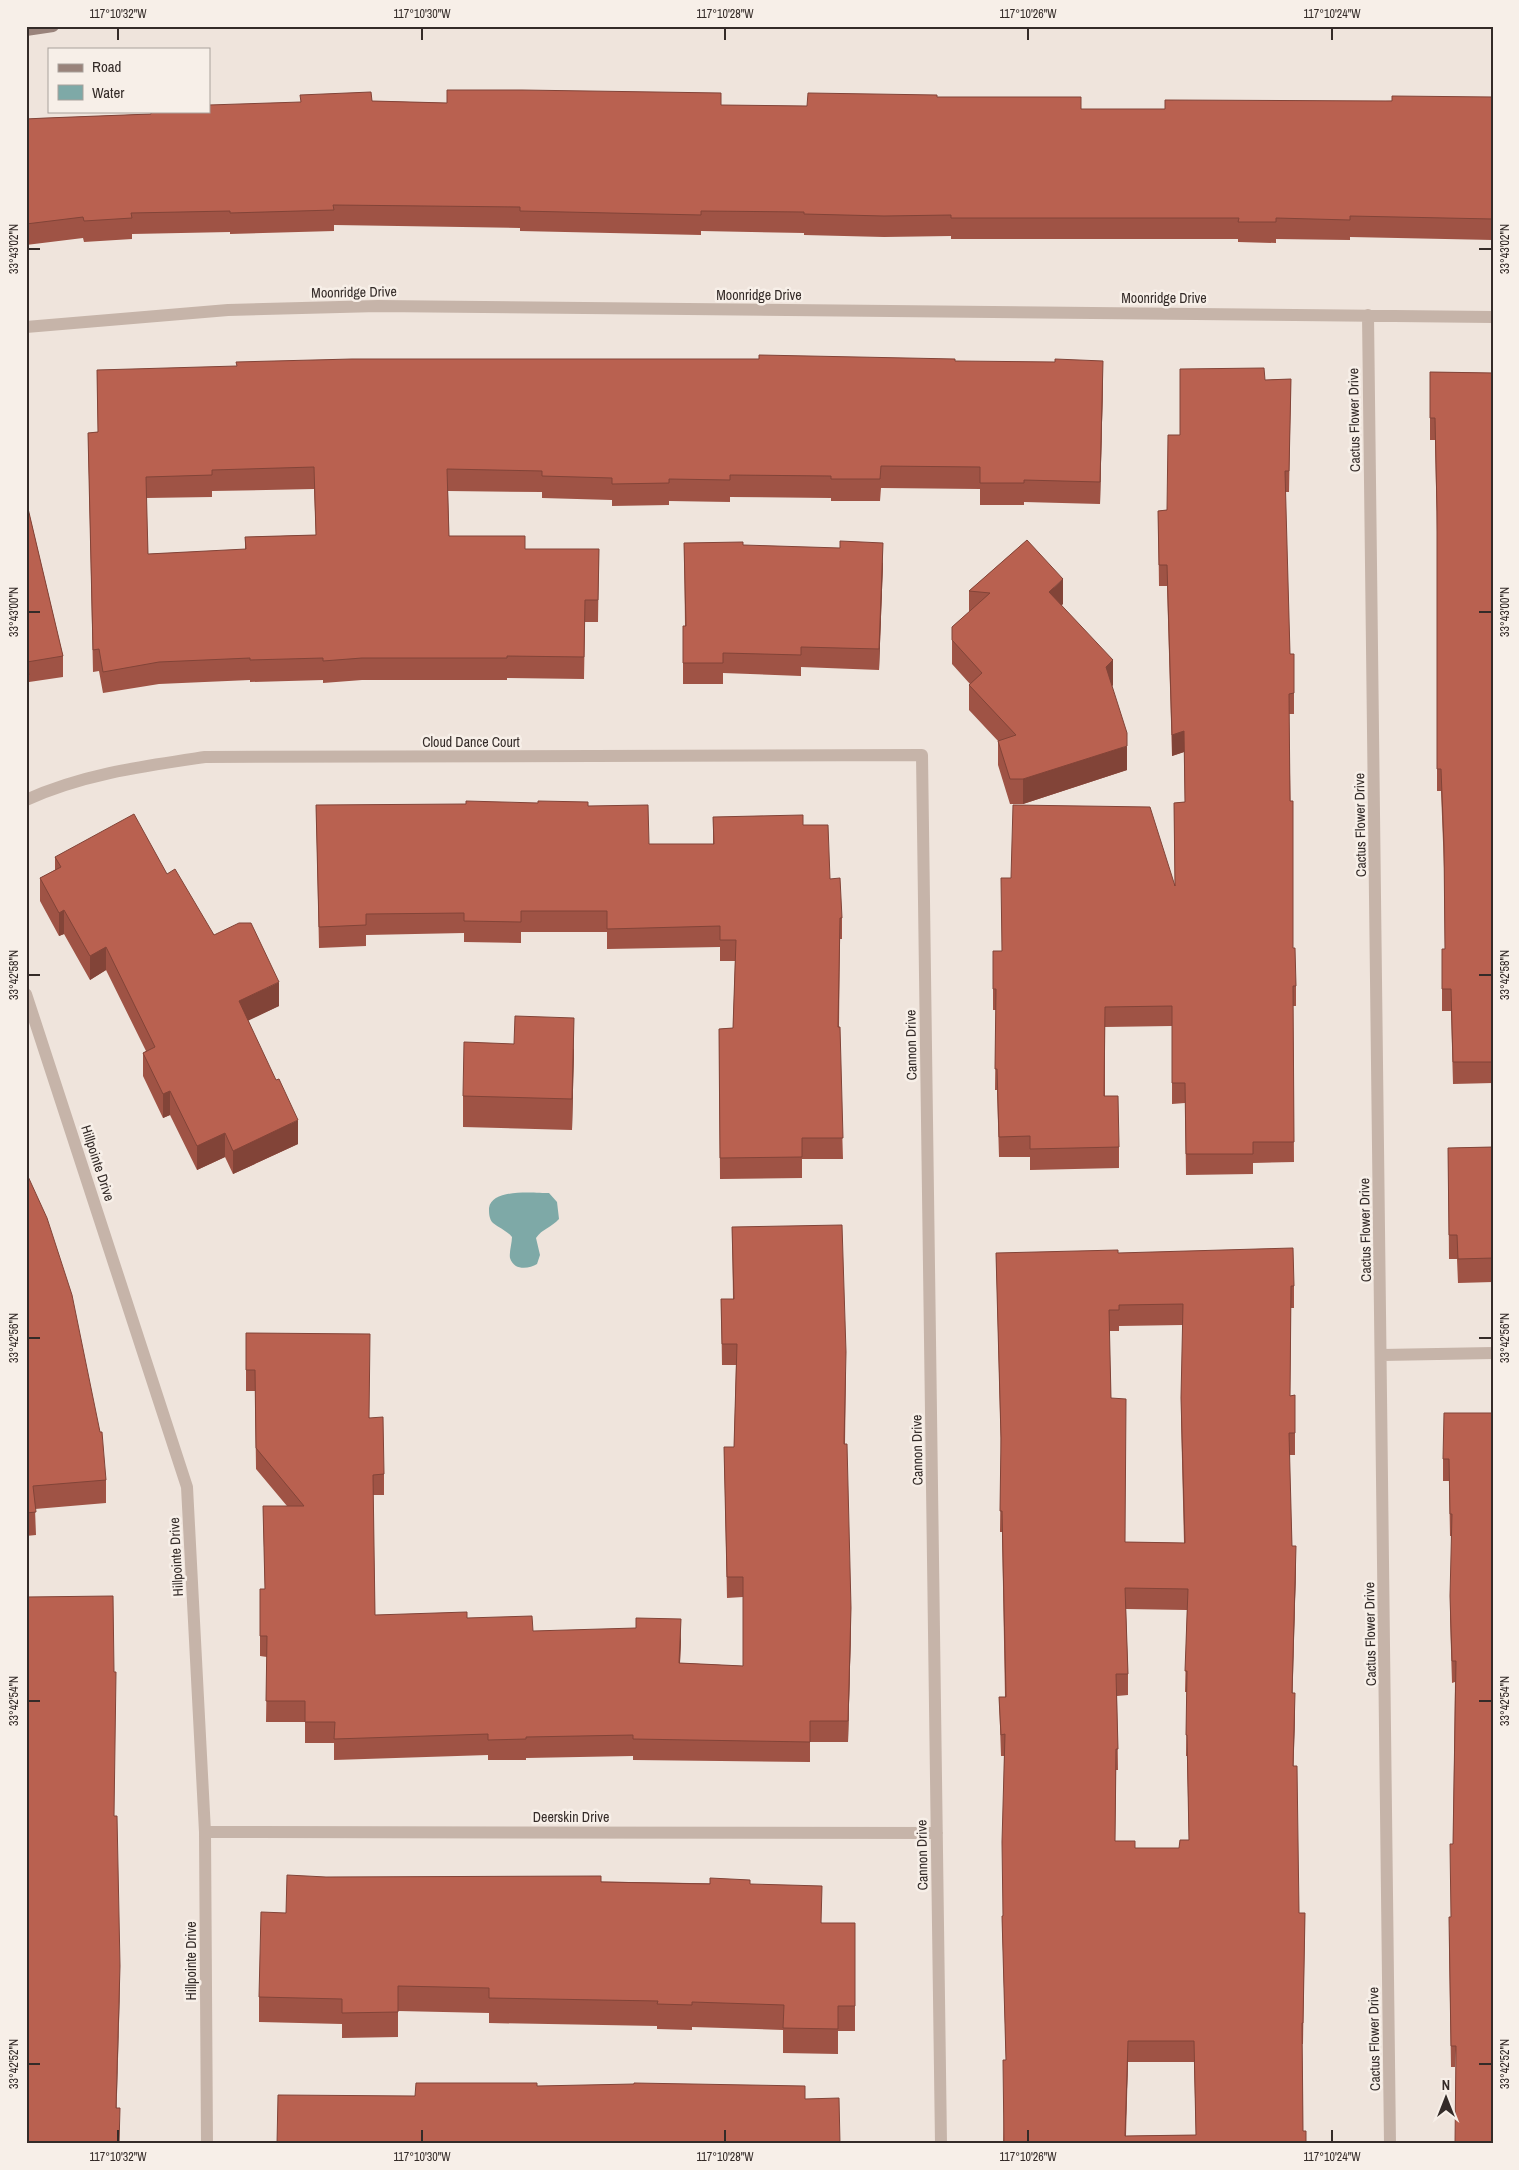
<svg xmlns="http://www.w3.org/2000/svg" width="1519" height="2170" font-family="'Archivo Narrow',sans-serif">
<style>
.water{fill:#7ea9a7}
.lines{fill:none;stroke-linecap:round;stroke-linejoin:round}
.street{stroke:#c6b4a9;stroke-width:12}
.secondary{stroke:#99837b;stroke-width:12}
.wall{fill:#9f5345;fill-rule:evenodd}
.shaded-wall{fill:#824438}
.building{fill:#b96150;stroke:#824438;fill-rule:evenodd}
.ticks{fill:none;stroke:#342b28;stroke-width:2}
.labels{text-anchor:middle;dominant-baseline:central;stroke-width:5;stroke-linejoin:round;paint-order:stroke}
.street-label{font-size:14px;fill:#342b28;stroke:#f7efe8}
.neatline{fill:none;stroke:#342b28;stroke-width:2}
.ticks-label{font-size:12px;text-anchor:middle;fill:#342b28}
</style>
<rect width="100%" height="100%" fill="#efe4dc"/>
<path class="water" d="M549,1193L557,1202L559,1219C552,1227 542,1229 536,1238L540,1255L537,1264C529,1269 514,1271 510,1258C509,1252 512,1243 512,1237C506,1230 499,1228 493,1223C489,1219 489,1213 489,1208C492,1188 534,1193 549,1193Z"/>
<g class="lines">
<path class="street" d="M1368,315L1390,2144
M26,327L228,310L378,306L1493,317
M26,800C83,774 144,766 205,757L922,755L941,2144
M26,994L187,1487L205,1832L207,2144
M1382,1355L1493,1353
M205,1832L937,1833"/>
<path class="secondary" d="M26,30L53,26"/>
</g>
<path class="wall" d="M937,97L1081,109H1165L1493,97V240L1350,237V240L1276,239V243L1238,242V239H951V236L884,237L804,235V233L701,231V235L520,231V228L334,225V231L230,234V232L132,234V239L84,242L83,238L26,245V119L150,114L372,101L447,103L807,106Z
M955,361L1103,382L1100,504L1024,502V505H980V489L881,488L880,501H831V498L730,497V502L669,501V505L612,506V500L542,498V492L448,491L449,536L525,549H599L598,622H585L584,679L507,678V680H362L323,683V680L250,682V680L159,684L103,693L99,671L93,672L88,433L98,432L97,370ZM314,489L316,535L245,537V550L148,554L146,498L212,497V491Z
M1430,372L1493,373V1083L1453,1084L1451,1011H1442V949H1445L1444,868L1441,791H1437V532L1435,440H1430Z
M1291,379L1289,492H1285L1290,654L1294,693V714H1289L1293,948L1296,986V1006H1293L1294,1162L1253,1163V1174L1186,1175L1185,1103L1172,1104V1026L1105,1027V1096L1119,1147V1168L1030,1170V1157H999L997,1090H995L996,1010H993V951H1002L1175,884L1174,803L1185,802L1184,752L1172,756L1167,586H1159L1158,511L1167,510L1180,435L1265,380Z
M26,500L63,656V677L29,682V696H26Z
M1027,540L1063,604L1061,605L1113,685L1112,686L1127,770L1023,804H1010L998,765V741L969,710V685L970,684L952,664V627L969,612V591Z
M684,543L743,545L883,563L879,670L801,667V676L723,673V684H683V626H685Z
M316,805L588,806L649,844H713V817L803,825L830,879L842,918V939H840L839,1027L843,1159H802V1178L720,1179L719,1029L733,1028L735,961H720V947L607,949V932H521V943L464,942V933L366,935V946L319,948Z
M55,857L167,874L214,935L279,1006L248,1020L298,1144L233,1174L225,1157L197,1170L170,1115L163,1118L143,1076V1053L146,1051L106,970L90,980L64,934L59,936L40,901V878L55,870Z
M574,1049L572,1130L463,1127V1096Z
M1493,1147V1282L1458,1283L1457,1259H1449L1448,1148Z
M26,1172L106,1480V1503L35,1509L36,1535L26,1536Z
M732,1227L846,1373L845,1444L851,1629L848,1742H810V1762L633,1760V1756L526,1758V1760H488V1755L334,1760V1743H305V1722H266L267,1657L260,1656V1589H265L263,1506H287L256,1469L255,1391H246V1333L370,1418L384,1474V1495H373L375,1615L467,1618L533,1631L681,1640L680,1663L743,1666V1597L727,1598L724,1447H734L736,1365H722L721,1299H733Z
M996,1253H1118L1294,1286V1308H1291L1290,1396L1295,1395V1455H1289L1292,1546L1296,1567L1292,1693L1295,1714L1293,1766L1299,1913H1305L1303,2044H1302L1303,2131L1003,2144L1006,2060L1002,1916H1003L1004,1756H1001L999,1697H1005L1002,1532H1000L1001,1453ZM1183,1325L1181,1419L1184,1543L1125,1542L1111,1398L1109,1331H1119V1326ZM1126,1609L1187,1610L1185,1692H1187L1186,1756H1187L1189,1840L1179,1848H1135L1115,1841L1116,1770H1118L1117,1696L1128,1695V1674ZM1128,2062H1194L1196,2135L1126,2136Z
M1493,1413L1455,2067H1451L1449,1939L1451,1917L1453,1844L1455,1682L1452,1683L1450,1618L1452,1536H1450L1449,1481H1443V1459Z
M326,1877L750,1884L822,1923H855V2031H838V2054L783,2053V2030L692,2027V2030L657,2029V2026L489,2023V2013L398,2011V2037L342,2038V2024L259,2022V1997L286,1913Z"/>
<path class="shaded-wall" d="M1103,361V382L1100,504V482Z
M883,543V563L879,670V649Z
M1063,579V604L1049,616V592Z
M1113,660V685L1106,692V667Z
M1184,731V752L1172,756V735Z
M1127,746V770L1023,804V779Z
M64,910V934L59,936V913Z
M106,947V970L90,980V956Z
M279,982V1006L239,1025V1001Z
M574,1018V1049L572,1130V1099Z
M170,1091V1115L163,1118V1094Z
M298,1120V1144L233,1174V1151Z
M225,1133V1157L197,1170V1146Z
M1296,1546V1567L1292,1714V1693Z
M851,1608V1629L848,1742V1721Z
M681,1619V1640L679,1684V1663Z
M1295,1693V1714L1293,1787V1766Z
M120,1966V1988L116,2130V2108Z
M1128,2041V2062L1125,2144Z"/>
<path class="building" d="M447,90H522L721,93V105L807,106L808,93L937,95V97H1081V109H1165V100L1392,101V96L1493,97V219L1350,216V220L1276,218V222H1238L1239,218H951V215L884,216L804,214V212L701,211V215L520,211V207L333,205L334,210L230,213V211L131,213L132,218L84,221L83,217L26,224V119L46,118L151,114V111H209V105L301,102L300,95L371,92L372,101L447,103Z
M759,355L955,359V361L1055,362V359L1103,361L1100,482L1024,480V483H980V467L881,466L880,479H831V476L730,475V480L669,479V483L612,484V478L542,476V471L447,469L449,536H525V549H599L598,600H585L584,657L507,656V658H362L323,661V658L250,660V658L159,662L103,672L99,649L93,650L88,433L98,432L97,370L237,366L236,362L352,359H759ZM314,467L316,535L245,537L246,549L148,554L146,477L212,475V470Z
M1264,368L1265,380L1291,379L1289,471H1285L1290,654H1294V693L1289,694L1290,801H1293V948H1295L1296,986H1293L1294,1142H1253V1154H1186L1185,1083H1172V1006L1105,1007L1104,1096H1118L1119,1147L1030,1149V1136L999,1137L997,1069H995L996,989H993V951H1002L1001,878H1011L1013,805L1150,807L1175,886L1174,803L1185,802L1184,731L1172,735L1167,565H1159L1158,511L1167,510L1168,435H1180V369Z
M1430,372L1493,373V1062H1453L1451,989H1442V949H1445L1444,846L1441,769H1437V511L1435,418H1430Z
M26,500L63,656L27,662L29,675L26,676Z
M1027,540L1063,579L1049,592L1113,660L1106,667L1127,733V746L1023,779H1010L998,741L1016,735L969,685L982,673L952,640V627L990,593L969,591Z
M840,541L883,543L879,649L801,647V655L723,653V663H683V626H686L684,543L743,542V545L840,548Z
M466,801L538,803V801L588,802V806L648,805L649,844H714L713,817L803,815V825H828L830,879L840,878L842,918H840L838,1027H840L843,1138H802V1157L720,1158L719,1029L733,1028L736,940H720V926L607,929V911H521V922L464,921V913L366,914V925L319,927L316,805L466,804Z
M134,814L167,874L175,869L214,935L239,923H251L279,982L239,1001L276,1080L279,1079L298,1120L233,1151L225,1133L197,1146L170,1091L163,1094L143,1053L155,1047L106,947L90,956L64,910L59,913L40,878L61,867L55,857Z
M515,1016L574,1018L572,1099L463,1096L464,1042L514,1044Z
M1493,1147V1258L1458,1259L1457,1235H1449L1448,1148Z
M26,1172L47,1218L72,1295L100,1432H102L106,1480L33,1486L36,1512L26,1513Z
M842,1225L846,1352L844,1444H847L851,1608L848,1721H810V1742L633,1739V1735L526,1737V1739L488,1740V1734L334,1739L335,1722H305V1701H266L267,1636H260V1589H265L263,1506H304L256,1448L255,1370H246V1333L370,1334L369,1418L383,1417L384,1474L373,1475L375,1615L467,1612V1618L532,1616L533,1631L636,1628V1618L681,1619L679,1663L743,1666V1577H727L724,1447H734L737,1344H722L721,1299H734L732,1227Z
M1293,1248L1294,1286H1291L1290,1396L1295,1395V1433H1289L1292,1546H1296L1292,1693H1295L1293,1766H1297L1299,1913H1305L1303,2023H1302L1303,2131H1306V2144H1004L1003,2060H1006L1002,1916H1003L1002,1842L1005,1734L1001,1735L999,1697H1006L1002,1511H1000L1001,1438L996,1253L1118,1250V1253ZM1183,1304L1181,1398L1185,1543L1125,1542L1126,1399L1111,1398L1109,1310H1119V1305ZM1125,1588L1188,1589L1185,1671H1187L1186,1735H1187L1189,1840H1180L1179,1848H1135V1841H1115L1116,1749H1118L1116,1674H1128ZM1128,2041H1194L1196,2135L1125,2136Z
M1444,1413H1493V2144H1455L1456,2046H1451L1449,1917H1451L1450,1844H1453L1456,1661H1452L1450,1596L1452,1514H1450L1449,1459H1443Z
M113,1596L114,1672H116L114,1816H117L120,1966L116,2108H120L119,2144H26V1597Z
M287,1875L326,1877L601,1876V1882L710,1884V1878L750,1880V1884L822,1886L821,1923H855V2006H838V2029L783,2028L784,2005L692,2002V2005L657,2004L658,2001L489,1998V1988L398,1986V2012L342,2013V1999L259,1997L261,1912L286,1913Z
M416,2083H537V2086L634,2084V2083L805,2086V2099L839,2098L840,2144H277L278,2095L415,2096Z"/>
<path class="ticks" d="M118,28V40M422,28V40M725,28V40M1028,28V40M1332,28V40M28,249H40M1479,249H1492M28,612H40M1479,612H1492M28,975H40M1479,975H1492M28,1338H40M1479,1338H1492M28,1701H40M1479,1701H1492M28,2064H40M1479,2064H1492M118,2130V2142M422,2130V2142M725,2130V2142M1028,2130V2142M1332,2130V2142"/>
<g class="labels">
<g class="street-label">
<text transform="translate(354 292) rotate(-1)">Moonridge Drive</text>
<text x="759" y="295">Moonridge Drive</text>
<text x="1164" y="298">Moonridge Drive</text>
<text transform="translate(1354 420) rotate(-91)">Cactus Flower Drive</text>
<text x="471" y="742">Cloud Dance Court</text>
<text transform="translate(1360 825) rotate(-91)">Cactus Flower Drive</text>
<text transform="translate(911 1045) rotate(-91)">Cannon Drive</text>
<text transform="translate(98 1163) rotate(72)">Hillpointe Drive</text>
<text transform="translate(1365 1230) rotate(-91)">Cactus Flower Drive</text>
<text transform="translate(917 1450) rotate(-91)">Cannon Drive</text>
<text transform="translate(176 1557) rotate(-93)">Hillpointe Drive</text>
<text transform="translate(1370 1634) rotate(-91)">Cactus Flower Drive</text>
<text x="571" y="1817">Deerskin Drive</text>
<text transform="translate(922 1855) rotate(-91)">Cannon Drive</text>
<text transform="translate(191 1961) rotate(-90)">Hillpointe Drive</text>
<text transform="translate(1374 2039) rotate(-91)">Cactus Flower Drive</text>
</g>
</g>
<rect width="1519" height="2170" fill="none" stroke="#f7efe8" stroke-width="55"/>
<rect x="48" y="48" width="162" height="65" fill="#f7efe8" stroke="#a9a19b"/>
<rect x="58" y="64" width="25" height="8" fill="#99837b" stroke="#a9a19b"/>
<text x="92" y="72" font-size="15" fill="#342b28">Road</text>
<rect x="58" y="85" width="25" height="15" fill="#7ea9a7" stroke="#a9a19b"/>
<text x="92" y="98" font-size="15" fill="#342b28">Water</text>
<g transform="translate(1446 2098)" stroke="#f7efe8" stroke-width="4" paint-order="stroke">
<path d="M0-4L9 19L0 12L-9 19Z" fill="#342b28"/>
<text y="-8" font-size="14" font-weight="bold" text-anchor="middle" fill="#342b28">N</text>
</g>
<rect x="28" y="28" width="1464" height="2114" class="neatline"/>
<g class="ticks-label">
<text x="118" y="18">117°10'32"W</text>
<text x="422" y="18">117°10'30"W</text>
<text x="725" y="18">117°10'28"W</text>
<text x="1028" y="18">117°10'26"W</text>
<text x="1332" y="18">117°10'24"W</text>
<text transform="translate(14 249) rotate(-90)" y="4">33°43'02"N</text>
<text transform="translate(1505 249) rotate(-90)" y="4">33°43'02"N</text>
<text transform="translate(14 612) rotate(-90)" y="4">33°43'00"N</text>
<text transform="translate(1505 612) rotate(-90)" y="4">33°43'00"N</text>
<text transform="translate(14 975) rotate(-90)" y="4">33°42'58"N</text>
<text transform="translate(1505 975) rotate(-90)" y="4">33°42'58"N</text>
<text transform="translate(14 1338) rotate(-90)" y="4">33°42'56"N</text>
<text transform="translate(1505 1338) rotate(-90)" y="4">33°42'56"N</text>
<text transform="translate(14 1701) rotate(-90)" y="4">33°42'54"N</text>
<text transform="translate(1505 1701) rotate(-90)" y="4">33°42'54"N</text>
<text transform="translate(14 2064) rotate(-90)" y="4">33°42'52"N</text>
<text transform="translate(1505 2064) rotate(-90)" y="4">33°42'52"N</text>
<text x="118" y="2161">117°10'32"W</text>
<text x="422" y="2161">117°10'30"W</text>
<text x="725" y="2161">117°10'28"W</text>
<text x="1028" y="2161">117°10'26"W</text>
<text x="1332" y="2161">117°10'24"W</text>
</g>
</svg>
